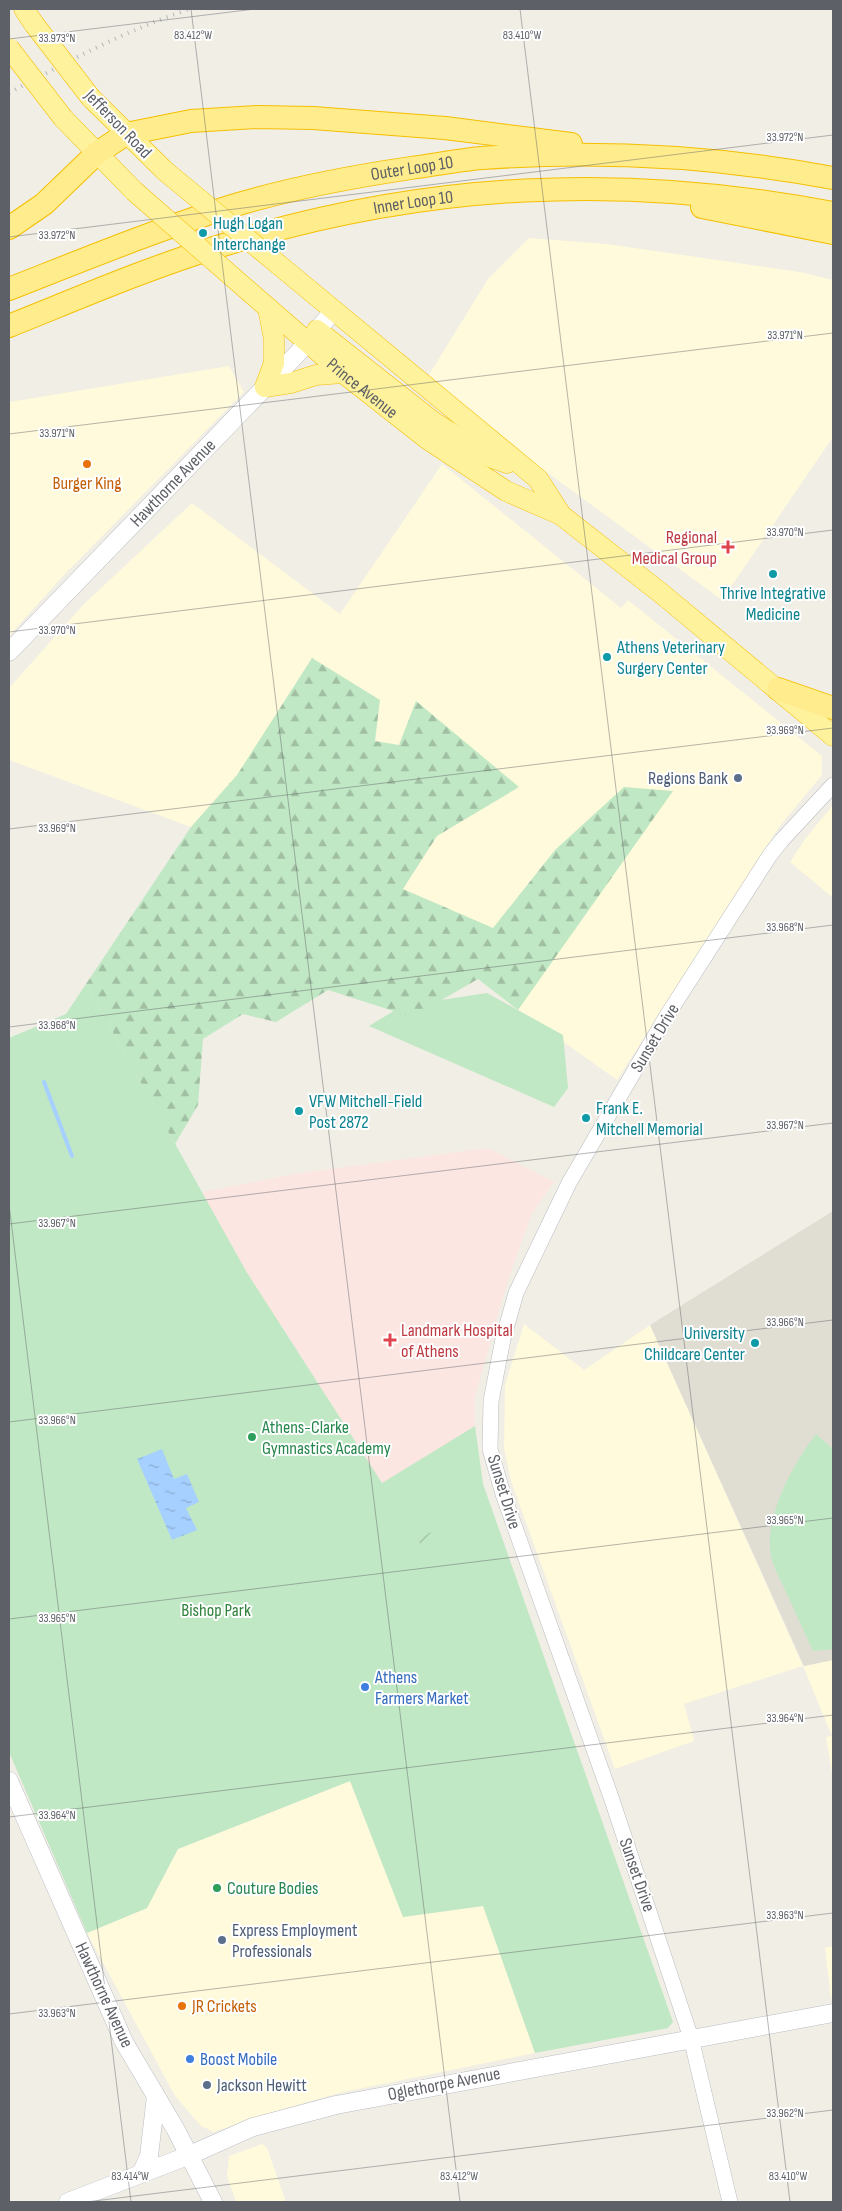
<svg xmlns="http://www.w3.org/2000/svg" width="842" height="2211" font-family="'Sofia Sans Condensed',sans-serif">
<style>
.commercial{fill:#fffadb}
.education{fill:#e0ded3}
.medical{fill:#fce6e2}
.green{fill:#c1e8c4}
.forest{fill:url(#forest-firs)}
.garden{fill:url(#garden-furrows)}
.water{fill:url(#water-ripples)}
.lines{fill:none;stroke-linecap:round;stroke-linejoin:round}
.stream{stroke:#a6d0ff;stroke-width:4}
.tertiary-casing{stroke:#babcc1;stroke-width:16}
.secondary-casing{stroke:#bbbdc4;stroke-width:19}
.trunk-casing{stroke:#f5bf00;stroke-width:21}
.motorway-casing{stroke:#f5bf00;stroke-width:24}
.tertiary{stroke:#fff;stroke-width:15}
.secondary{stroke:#fff;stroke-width:18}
.trunk{stroke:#fff29c;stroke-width:20}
.motorway{stroke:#ffec8d;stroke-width:22}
.rail{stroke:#b6b7b7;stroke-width:4;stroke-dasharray:1 6;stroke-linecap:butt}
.trunk-bridge-casing{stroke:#f5bf00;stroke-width:21;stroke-linecap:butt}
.trunk-bridge{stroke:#fff29c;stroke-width:20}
.ticks{fill:none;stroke:#5d6066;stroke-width:1;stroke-opacity:0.45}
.culture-dot{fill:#0f9aa8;stroke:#fff;stroke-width:2}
.food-dot{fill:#e8710a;stroke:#fff;stroke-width:2}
.health-dot{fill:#e0444e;stroke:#fff;stroke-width:2}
.service-dot{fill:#5c6f8a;stroke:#fff;stroke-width:2}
.leisure-dot{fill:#2e9e5b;stroke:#fff;stroke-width:2}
.shop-dot{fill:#3f7fe0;stroke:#fff;stroke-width:2}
.labels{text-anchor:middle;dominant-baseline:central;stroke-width:4;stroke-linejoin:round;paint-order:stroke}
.street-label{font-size:18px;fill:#5d6066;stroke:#fff}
.culture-label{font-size:18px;fill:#0d838f;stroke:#fff;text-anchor:start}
.food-label{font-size:18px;fill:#c56008;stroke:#fff}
.health-label{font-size:18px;fill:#be3a42;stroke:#fff;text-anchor:end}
.service-label{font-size:18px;fill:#4e5e75;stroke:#fff;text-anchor:start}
.leisure-label{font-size:18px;fill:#27864d;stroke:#fff;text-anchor:start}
.park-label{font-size:18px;fill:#30823b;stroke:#fff}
.shop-label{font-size:18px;fill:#366cbe;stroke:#fff;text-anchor:start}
.ticks-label{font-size:12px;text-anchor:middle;fill:#5d6066;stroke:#fff;stroke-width:4;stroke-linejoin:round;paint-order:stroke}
</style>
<defs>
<pattern id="forest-firs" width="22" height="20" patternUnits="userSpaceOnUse" patternTransform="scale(1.25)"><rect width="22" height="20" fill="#c1e8c4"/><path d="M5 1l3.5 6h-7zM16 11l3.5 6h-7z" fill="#a0bfa3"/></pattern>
<pattern id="garden-furrows" width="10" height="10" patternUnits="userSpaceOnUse" patternTransform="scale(1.25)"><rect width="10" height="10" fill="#c1e8c4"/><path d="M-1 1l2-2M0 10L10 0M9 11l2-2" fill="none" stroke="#a0bfa3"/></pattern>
<pattern id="water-ripples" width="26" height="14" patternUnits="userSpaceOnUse" patternTransform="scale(1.25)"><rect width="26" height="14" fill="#a6d0ff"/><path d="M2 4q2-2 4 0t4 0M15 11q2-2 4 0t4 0" fill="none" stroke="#8aacd2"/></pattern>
</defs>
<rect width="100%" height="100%" fill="#f0eee5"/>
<path class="commercial" d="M529,238L607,244L800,272L833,280V437L722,600L482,425L427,378L488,279Z
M229,366L244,392L63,576L9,636V402Z
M442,464L621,608L628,600L822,756V775L779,827L617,1080L506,1001L237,776L191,827L9,760V688L84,604L192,503L340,614Z
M833,805V898L790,862L805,839Z
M524,1324L584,1370L650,1325L803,1666L833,1660V1779L826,1737L832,1736L803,1666L684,1704L694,1741L615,1769L511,1481L504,1448L505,1385Z
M350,1781L403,1917L483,1906L535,2053L339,2093L262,2115L214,2132L201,2126L175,2096L87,1933L147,1908L178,1849Z
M833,1946V1998L831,1999L825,1948Z
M262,2144L267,2148L286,2202H236L227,2176L229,2156Z"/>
<path class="education" d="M833,1211V1660L804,1666L650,1325Z"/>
<path class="medical" d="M488,1148L554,1182L532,1213L507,1283L475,1397V1426L382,1484L246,1271L202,1192L300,1173Z"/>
<path class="green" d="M86,984L246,1271L382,1483L475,1426L483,1484L673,2022L668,2028L535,2053L483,1906L403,1917L350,1781L178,1849L147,1908L87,1933L9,1752V1038L66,1014Z
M487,993L563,1035L568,1088L554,1107L369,1026L402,1006Z
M816,1434L833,1449V1649L813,1651C803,1630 794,1609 784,1588C780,1579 775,1570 772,1560C761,1522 793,1463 816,1434Z"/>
<path class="forest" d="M312,658L380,700L375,741L399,745L416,701L519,787L437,836L403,889L493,928L555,850L624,787L673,791L518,1010L478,979L412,1017L328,990L276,1022L243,1014L203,1039L198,1105L175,1144L86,984L191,827L237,775Z"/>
<path class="garden" d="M434,1531L437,1536L420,1544L418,1538Z"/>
<path class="water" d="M162,1449L174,1479L187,1474L199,1502L186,1508L197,1530L172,1540L137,1459Z"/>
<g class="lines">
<path class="stream" d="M44,1082L72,1156"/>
<g class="tertiary-casing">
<path id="tertiary" d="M730,2202L691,2038L612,1800L503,1494L490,1449L491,1401L503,1339L516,1293L569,1183L666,1017L770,855L782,840L833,785"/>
</g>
<g class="secondary-casing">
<path id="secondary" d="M9,652L298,353L334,310
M9,1781L124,2042L176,2130L213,2202
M141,2174L149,2156L156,2096
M68,2202L190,2155L253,2127L336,2105L833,2013"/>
</g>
<g class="trunk-casing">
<g id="trunk">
<path d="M24,9L34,24"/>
<path d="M91,98L165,171"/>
<path d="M63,118L134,191"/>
<path d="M279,265L538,479L561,515"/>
<path id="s1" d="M252,294L343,373L427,439L506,491L561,515L662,594L833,736"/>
<path d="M317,330L435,423L490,457L507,463"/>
<path d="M265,387L274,363V339L268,308"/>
<path d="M265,387L291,383L316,375L343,373"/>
</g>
</g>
<g class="motorway-casing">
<g id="motorway">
<path d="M702,207L833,233"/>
<path d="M9,228L44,204L97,153L126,134L191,121L257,117L313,118L445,128L571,144"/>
<path id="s2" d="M9,289C83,260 156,230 232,206C291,188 350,177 411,168C434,165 458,160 482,158C600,150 717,156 833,178"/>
<path id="s3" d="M9,326C79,298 148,268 220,246C425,182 623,173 833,213"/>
<path d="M778,689L833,708"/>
</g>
</g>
<use href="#tertiary" class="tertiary"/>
<use href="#secondary" class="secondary"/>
<use href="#trunk" class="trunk"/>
<use href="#motorway" class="motorway"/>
<path class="rail" d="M9,93C68,61 127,30 190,9"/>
<g class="trunk-bridge-casing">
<path id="trunk-bridge" d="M34,24L91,98
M9,48L63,118
M165,171L279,265
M134,191L252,294"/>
</g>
<use href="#trunk-bridge" class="trunk-bridge"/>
</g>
<path class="ticks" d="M191,9L460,2202M520,9L790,2202M9,39L255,9M9,237L833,135M9,434L833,333M9,632L833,530M9,829L833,728M9,1027L833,925M9,1204L131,2202M9,1224L833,1123M9,1422L833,1320M9,1619L833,1518M9,1817L833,1715M9,2014L833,1913M86,2202L833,2110"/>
<g class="culture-dot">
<circle cx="203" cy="233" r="5"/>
<circle cx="773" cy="574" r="5"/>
<circle cx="607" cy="657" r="5"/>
<circle cx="299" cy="1111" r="5"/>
<circle cx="586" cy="1118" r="5"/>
<circle cx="755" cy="1343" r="5"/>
</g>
<g class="food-dot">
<circle cx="87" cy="464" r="5"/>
<circle cx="182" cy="2006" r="5"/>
</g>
<g class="health-dot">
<path d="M725.5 539.5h5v5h5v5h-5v5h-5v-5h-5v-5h5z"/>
<path d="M387.5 1332.5h5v5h5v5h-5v5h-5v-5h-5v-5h5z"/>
</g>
<g class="service-dot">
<circle cx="738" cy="778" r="5"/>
<circle cx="222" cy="1940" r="5"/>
<circle cx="207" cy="2085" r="5"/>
</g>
<g class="leisure-dot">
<circle cx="252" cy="1437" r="5"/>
<circle cx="217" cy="1888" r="5"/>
</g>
<g class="shop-dot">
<circle cx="365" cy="1687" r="5"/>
<circle cx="190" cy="2059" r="5"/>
</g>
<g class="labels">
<g class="street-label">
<text transform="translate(118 124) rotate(46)">Jefferson Road</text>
<text stroke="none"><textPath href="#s2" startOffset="422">Outer Loop 10</textPath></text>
<text stroke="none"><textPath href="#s3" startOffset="424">Inner Loop 10</textPath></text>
<text stroke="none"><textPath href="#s1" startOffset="145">Prince Avenue</textPath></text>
<text transform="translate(173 483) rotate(-46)">Hawthorne Avenue</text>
<text transform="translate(655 1038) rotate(-59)">Sunset Drive</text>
<text transform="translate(504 1492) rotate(73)">Sunset Drive</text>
<text transform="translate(637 1875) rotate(71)">Sunset Drive</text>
<text transform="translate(104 1995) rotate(65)">Hawthorne Avenue</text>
<text transform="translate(444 2084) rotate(-11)">Oglethorpe Avenue</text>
</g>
<g class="culture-label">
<text x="213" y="223">Hugh Logan<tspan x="213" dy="21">Interchange</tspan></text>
<text x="773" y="593" text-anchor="middle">Thrive Integrative<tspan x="773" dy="21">Medicine</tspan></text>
<text x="617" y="647">Athens Veterinary<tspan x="617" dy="21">Surgery Center</tspan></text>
<text x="309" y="1101">VFW Mitchell-Field<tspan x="309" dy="21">Post 2872</tspan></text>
<text x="596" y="1108">Frank E.<tspan x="596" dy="21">Mitchell Memorial</tspan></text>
<text x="745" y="1333" text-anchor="end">University<tspan x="745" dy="21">Childcare Center</tspan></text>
</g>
<g class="food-label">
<text x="87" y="483">Burger King</text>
<text x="192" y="2006" text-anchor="start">JR Crickets</text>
</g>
<g class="health-label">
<text x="717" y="537">Regional<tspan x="717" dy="21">Medical Group</tspan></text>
<text x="401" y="1330" text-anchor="start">Landmark Hospital<tspan x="401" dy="21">of Athens</tspan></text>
</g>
<g class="service-label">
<text x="728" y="778" text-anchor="end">Regions Bank</text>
<text x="232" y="1930">Express Employment<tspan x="232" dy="21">Professionals</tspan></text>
<text x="217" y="2085">Jackson Hewitt</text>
</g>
<g class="leisure-label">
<text x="262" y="1427">Athens-Clarke<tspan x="262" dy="21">Gymnastics Academy</tspan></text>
<text x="227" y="1888">Couture Bodies</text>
</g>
<g class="park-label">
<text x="216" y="1610">Bishop Park</text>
</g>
<g class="shop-label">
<text x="375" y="1677">Athens<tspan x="375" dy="21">Farmers Market</tspan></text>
<text x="200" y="2059">Boost Mobile</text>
</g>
</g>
<g class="ticks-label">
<text x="193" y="39">83.412°W</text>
<text x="522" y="39">83.410°W</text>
<text x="57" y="42">33.973°N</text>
<text x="785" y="141">33.972°N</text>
<text x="57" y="239">33.972°N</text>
<text x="785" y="339">33.971°N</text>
<text x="57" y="437">33.971°N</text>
<text x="785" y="536">33.970°N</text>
<text x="57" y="634">33.970°N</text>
<text x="785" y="734">33.969°N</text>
<text x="57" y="832">33.969°N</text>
<text x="785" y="931">33.968°N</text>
<text x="57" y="1029">33.968°N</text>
<text x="785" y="1129">33.967°N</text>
<text x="57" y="1227">33.967°N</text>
<text x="785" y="1326">33.966°N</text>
<text x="57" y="1424">33.966°N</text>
<text x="785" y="1524">33.965°N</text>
<text x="57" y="1622">33.965°N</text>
<text x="785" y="1722">33.964°N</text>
<text x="57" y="1819">33.964°N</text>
<text x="785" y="1919">33.963°N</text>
<text x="57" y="2017">33.963°N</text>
<text x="785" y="2117">33.962°N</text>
<text x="130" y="2180">83.414°W</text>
<text x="459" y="2180">83.412°W</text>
<text x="788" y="2180">83.410°W</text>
</g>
<rect width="842" height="2211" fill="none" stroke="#5d6066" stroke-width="20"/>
</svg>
